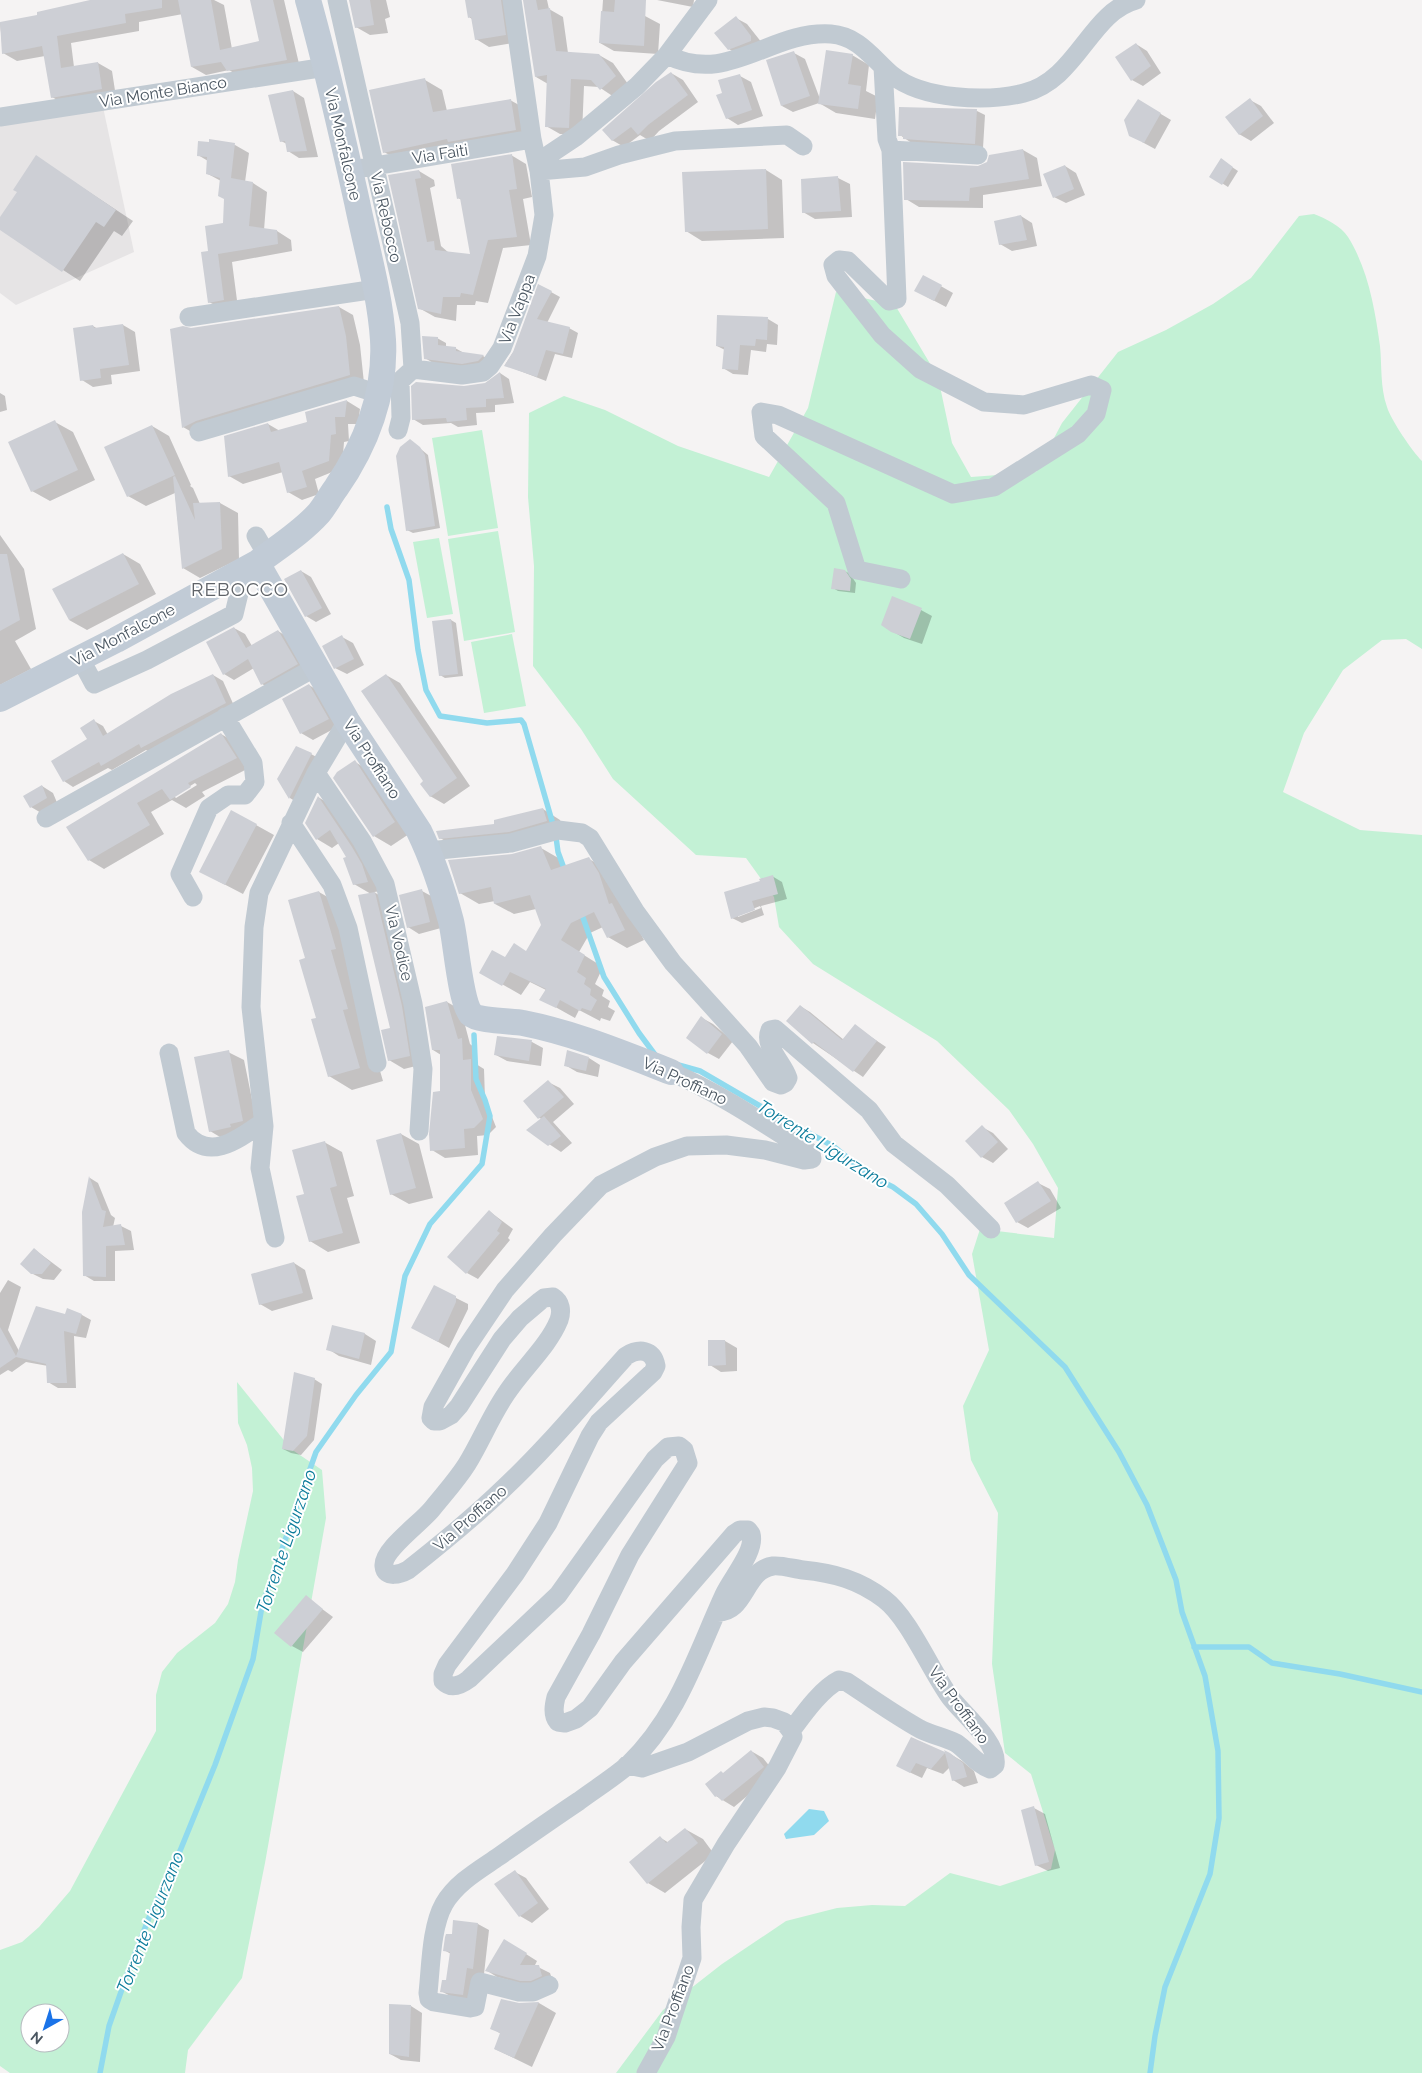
<svg xmlns="http://www.w3.org/2000/svg" width="1422" height="2073" font-family="Raleway,sans-serif">
<style>
.education{fill:#e6e4e5}
.green{fill:#c3f1d5;fill-rule:evenodd}
.water{fill:#90daee}
.shadow{fill:#0003;fill-rule:evenodd}
.lines{fill:none;stroke-linecap:round;stroke-linejoin:round}
.stream{stroke:#90daee;stroke-width:5.5}
.building{fill:#cdcfd5}
.street{stroke:#c1cad2;stroke-width:19}
.secondary{stroke:#c1cbd6;stroke-width:26}
.labels{text-anchor:middle;dominant-baseline:central;stroke-width:4;stroke-linejoin:round;paint-order:stroke}
.street-label{font-size:16px;fill:#4a5661;stroke:#fff}
.water-label{font-size:18px;font-style:italic;fill:#0c7c9b;stroke:#fff}
.quarter-label{font-size:19px;letter-spacing:1px;fill:#5f6368;stroke:#fff}
</style>
<rect width="100%" height="100%" fill="#f5f3f3"/>
<path class="education" d="M103,107L134,252L16,305L0,293V124Z"/>
<path class="green" d="M1314,214C1325,218 1341,226 1348,237C1368,269 1375,309 1380,346C1382,366 1380,387 1387,407C1391,420 1412,451 1422,461V649L1406,639L1382,640L1343,670L1304,733L1283,792L1360,830L1422,835V2073H616L663,2010L722,1964L786,1921L837,1908L872,1905L905,1906L950,1873L1000,1886L1051,1869L1055,1850L1031,1774L1005,1753L992,1664L998,1513L971,1460L963,1406L989,1350L972,1254L980,1229L1054,1238L1058,1188L1033,1144L1009,1110L937,1041L813,964L779,927L774,897L746,858L696,855L613,779L581,729L533,666L534,566L528,497L529,413L564,396L605,410L678,446L769,477L808,408L836,292L895,305L938,377L952,443L971,477L1036,472L1062,423L1118,352L1166,330L1213,304L1251,278L1299,216Z
M482,430L498,528L448,536L432,438Z
M498,531L515,632L464,641L448,539Z
M439,538L453,614L427,618L413,542Z
M512,634L526,706L484,713L471,642Z
M237,1382L291,1449L322,1470L326,1518L265,1863L242,1978L188,2050L185,2073H10L0,2066V1950L22,1942L39,1927L70,1891L156,1731V1695L162,1672L177,1653L215,1623L228,1604L235,1582L238,1560L253,1491L252,1468L247,1445L238,1423ZM30,2013H60V2043H30Z"/>
<path class="water" d="M809,1809L824,1811L829,1821L814,1835L786,1839L784,1834Z"/>
<path class="shadow" d="M97,0H214L224,5L232,49L261,42L251,0H284L300,68L242,78L229,70L206,75L192,67L183,14L139,22V31L71,43L74,67L98,63L112,71L116,97L66,105L52,97L45,56L17,61L3,53L0,23L38,16Z
M350,0H386L390,17L385,19L388,33L370,35L356,27Z
M466,0H517L518,42L489,47L476,39L472,19L469,17Z
M525,0H547L549,9L563,17L568,53L599,55L613,63L628,84L614,97L599,87L584,86L582,134H560L546,126L548,84L536,77Z
M603,0H630L645,16L660,24L658,54L614,51L600,43Z
M657,0H694L693,7Z
M736,18L747,24L762,43L740,56L729,49Z
M1136,44L1147,51L1161,73L1143,86L1132,80Z
M794,53L805,59L820,99L852,55L869,65L866,91L878,97L875,119L836,113L819,103L793,112L782,106Z
M671,73L683,80L698,102L659,131L650,141L640,135L624,147L612,140Z
M740,76L751,82L763,116L738,125L727,118L723,93Z
M425,80L442,90L447,111L510,100L528,110L532,140L402,162L384,152Z
M293,91L304,98L318,157L299,158L288,151L287,144L281,141Z
M1250,100L1261,106L1274,123L1251,141L1239,134Z
M1139,101L1171,120L1155,149L1142,142Z
M977,111L985,115L983,148L913,144L900,135Z
M235,145L249,153L245,182L253,183L267,192L264,230L277,231L291,240L292,251L232,262L238,308L224,310L209,302L210,252L224,224L225,199L221,181L208,174V161L198,155Z
M1023,150L1037,158L1042,186L983,195V208L919,207L906,199Z
M511,155L526,164L532,197L523,199L531,245L503,248L488,303L476,301L475,305H457L456,321L435,317L419,308L390,176L419,171L434,180L435,186L430,188L441,246L449,253L471,256L462,200L458,198Z
M36,157L133,221L122,236L114,231L80,281L0,229V219L19,192Z
M1226,163L1238,171L1228,187L1211,176Z
M1065,166L1076,173L1085,195L1066,203L1054,197Z
M766,170L782,180L784,238L702,241L686,231Z
M838,178L850,184L852,217L815,219L803,212Z
M1021,216L1032,223L1037,246L1012,251L1000,244Z
M923,276L953,293L946,307L927,297Z
M551,292L560,297L547,323L569,328L578,333L572,358L555,354L546,381L505,365Z
M339,307L353,315L360,345L364,383L197,435L183,427Z
M768,319L778,325L777,345L767,344L766,352L751,350L748,375L733,374L723,368L725,350L717,346Z
M123,325L135,332L140,371L111,375L112,384L93,387L82,380L93,326L98,329Z
M437,338L446,343V347L455,348L464,353L483,356L491,361L471,368L433,363L425,358Z
M500,373L509,379L514,403L495,405V412L476,413L477,425L458,427L451,423L423,425L413,419L461,387L485,384Z
M0,393L5,396L7,410L0,412Z
M347,401L360,409L358,424H348L349,441L344,442L342,468L315,479L319,494L302,500L288,492L283,472L243,484L229,476L268,424L280,431L309,422Z
M55,422L73,432L95,480L50,501L32,491Z
M152,426L169,436L191,485L190,486L193,488L200,504L220,503L238,513L239,559L200,578L183,568L175,493L146,506L128,496Z
M410,440L428,455L440,528L413,533L407,530Z
M0,535L24,569L36,629L15,641L31,669L0,685Z
M123,554L140,564L156,594L87,630L69,620Z
M301,571L311,577L331,614L316,622L306,616L285,580Z
M845,571L850,574L856,583L855,593L838,591L833,588Z
M921,610L932,616L922,644L904,638L892,631Z
M451,620L456,623L463,676L445,678L440,675Z
M234,628L245,634L252,646L278,631L289,638L308,671L273,690L262,684L254,668L234,680L224,674Z
M342,637L353,643L364,665L347,674L335,668Z
M213,675L223,681L235,708L151,753L146,750L112,770L108,768L73,787L64,781L89,740L94,721L103,726L108,735Z
M386,675L400,683L470,786L444,804L430,796Z
M309,685L320,692L339,726L313,740L301,733Z
M221,734L237,743L251,767L202,792L205,796L186,808L172,800L151,812L164,834L104,869L89,860L68,828ZM195,783L197,785L176,798L174,796Z
M311,754L322,760L301,805L290,798L279,779Z
M355,762L372,772L412,832L391,846L374,836Z
M42,786L53,793L58,805L43,814L31,807Z
M318,797L333,806L383,891L374,892L390,902L424,1064L404,1069L389,1060L392,1029L371,894L354,884L348,858L339,843L332,848L317,839Z
M543,809L560,820L564,831L458,848L440,838L496,826Z
M256,825L274,835L243,894L218,881Z
M541,848L560,859L563,867L589,859L608,870L644,940L627,948L608,937L603,927L590,933L579,952L603,967L595,984L604,990L602,996L610,1001L608,1007L615,1011L610,1021L601,1018L600,1021L579,1010L575,1018L541,999L546,990L530,982L521,995L481,972L505,958L527,953L543,925L536,909L514,914L495,904V901L479,904L460,893L512,855Z
M772,876L782,882L787,899L761,906L764,915L742,923L732,918L761,882ZM760,906L761,908L738,917V915Z
M422,891L433,897L441,928L419,934L408,927Z
M319,892L343,906L366,1023L383,1081L352,1090L329,1076L307,959Z
M447,1002L461,1010L470,1044L475,1048L476,1064L484,1069L485,1099L496,1127L488,1135L477,1136L478,1155L445,1158L432,1150L442,1093L441,1055L433,1050Z
M800,1006L810,1012L844,1040L855,1026L886,1047L863,1077L813,1043Z
M702,1018L713,1024L733,1041L719,1059L708,1053Z
M498,1037L532,1042L543,1048L541,1066L507,1061L496,1055Z
M228,1052L244,1060L258,1129L225,1140L210,1131Z
M589,1058L600,1065L598,1077L577,1072L565,1065Z
M548,1082L560,1088L574,1104L553,1122L572,1143L561,1152L528,1130L542,1119L539,1118Z
M982,1127L993,1133L1008,1149L993,1163L982,1157Z
M401,1134L419,1144L433,1198L409,1204L391,1194Z
M324,1142L342,1152L354,1196L347,1198L360,1243L328,1252L310,1241L305,1195Z
M90,1178L98,1183L111,1215L115,1218L113,1227L121,1226L131,1231L134,1250L115,1251V1281H94L84,1275Z
M1038,1183L1050,1189L1061,1208L1028,1228L1017,1222Z
M489,1211L513,1229L508,1238L510,1240L478,1279L467,1273Z
M34,1249L62,1270L54,1280L43,1279L31,1273Z
M294,1263L305,1270L313,1299L272,1311L260,1304Z
M8,1280L21,1287L8,1330L19,1351L66,1315H82L91,1320L86,1338L74,1336L76,1388H58L48,1382V1366L26,1362L12,1372L8,1370L0,1375V1293Z
M456,1298L468,1304V1309L449,1348L424,1334Z
M333,1327L365,1334L376,1341L371,1365L339,1356L328,1349Z
M709,1341H725L737,1348V1371L721,1372L710,1365Z
M314,1379L322,1384L314,1440L301,1455L291,1453L283,1449Z
M306,1597L333,1617L303,1652L292,1646Z
M912,1738L947,1754H950L962,1761L974,1771L978,1783L964,1787L953,1780L950,1767L943,1774L927,1768L922,1778L909,1772Z
M751,1751L763,1758L775,1773L734,1807L716,1796L724,1774Z
M1034,1808L1045,1814L1060,1868L1048,1871L1036,1865Z
M685,1829L703,1839L714,1854L665,1893L648,1883L661,1838L669,1843Z
M515,1872L526,1878L549,1909L532,1923L520,1916L496,1884Z
M478,1924L489,1930L484,1974L473,2001L452,1997L441,1991L447,1981L451,1954L444,1950L453,1936Z
M515,1947L537,1961L534,1967H538L550,1973L553,1982L533,1987L497,1977L486,1970Z
M539,2003L556,2013L532,2067L495,2049L501,2034L492,2028L519,2004Z
M411,2006L422,2013L420,2062L401,2060L390,2054Z"/>
<g class="lines">
<path class="stream" d="M387,507L391,529L409,580L418,650L426,690L440,716L487,723L521,720L524,724L552,821
M556,837L558,852L565,871
M581,912L604,977L639,1033L656,1056
M675,1064L700,1071L786,1121L833,1146L869,1175L893,1187L916,1204L942,1234L969,1275L1065,1367L1119,1452L1147,1505L1176,1580L1182,1612L1205,1676L1218,1751L1219,1818L1210,1874L1165,1987L1155,2036L1150,2073
M1194,1647H1249L1272,1663L1340,1674L1422,1692
M100,2073L109,2026L128,1972L150,1915L180,1851L215,1765L253,1659L262,1606L316,1452L356,1395L391,1352L405,1276L430,1224L482,1164L490,1116L485,1100L476,1079L474,1035"/>
</g>
<path class="building" d="M90,0H162V8L125,14L126,23L57,36L61,68L98,62L102,89L51,98L42,46L2,54L0,22L37,15V12Z
M178,0H211L220,50L259,41L250,0H273L287,60L227,71L221,62L191,67Z
M349,0H370L374,25L355,28Z
M465,0H501L506,35L475,40L471,17L468,18Z
M523,0H536L538,10L550,8L556,51L599,54L616,76L600,90L591,80L571,79L569,128L545,127L547,75L535,77Z
M615,0H646L644,46L599,43L601,11L614,12Z
M736,16L751,36V41L728,50L714,33Z
M1136,43L1151,66L1131,81L1115,57Z
M826,50L853,54L848,84L861,86L858,109L818,104Z
M794,51L810,96L781,106L766,60Z
M671,72L688,95L648,125L638,135L631,127L612,141L602,130L656,82Z
M740,74L752,110L726,119L716,95L722,93L718,80Z
M425,78L433,112L511,99L516,130L448,142L447,139L383,153L369,90Z
M293,90L307,151L287,152L285,141L280,142L268,95Z
M1250,98L1263,116L1239,135L1225,117Z
M1138,99L1161,113L1144,143L1129,136L1124,120Z
M899,107L977,109L975,144L903,139V136H898Z
M209,139L235,143L231,178L253,182L249,226L277,230L278,244L218,254L224,300L208,303L201,252L208,251L205,226L223,223L224,199L218,196L220,178L206,174L207,157L197,156L198,141L209,142Z
M1023,149L1029,179L970,188L969,201L904,200L903,162L978,166L987,162L989,155Z
M512,154L517,189L509,190L517,237L488,240L473,295L461,293L460,297H443L441,314L418,309L388,175L419,170L421,178L415,179L427,242L434,241L435,250L470,254L460,198L457,199L451,164Z
M36,155L116,210L104,227L96,222L62,272L0,230V217L17,192L13,190Z
M1221,158L1233,167L1222,185L1209,177Z
M1065,165L1074,189L1053,198L1043,174Z
M766,169L768,229L685,232L682,172Z
M838,176L841,211L802,213L801,179Z
M1021,215L1027,240L999,245L994,221Z
M923,275L942,285L934,301L914,291Z
M538,284L552,291L537,319L570,327L563,354L546,350L537,377L504,366L513,352Z
M339,306L346,336L350,375L196,421L182,428L170,329L183,326L191,328Z
M717,315L768,317L767,340L756,339L755,346L740,345L738,370L722,369L724,347L716,346Z
M123,324L129,365L100,369L101,378L80,381L73,328L93,325L94,328Z
M422,336L438,337V345L456,347V351L484,355L478,361L462,364L424,359Z
M500,372L504,398L486,399V407L466,408L467,420L447,422L446,418L412,420L411,386L416,382L464,386L485,383Z
M347,400L345,417H335L336,434L331,435L329,461L302,471L307,487L287,493L279,462L228,477L224,436L268,423L271,432L307,422L305,412Z
M55,420L78,470L31,492L8,442Z
M152,425L175,475L127,497L104,447Z
M410,439L420,447L425,455L435,526L406,531L396,456L400,447Z
M175,476L195,520L193,503L220,502L222,549L182,569L173,477Z
M123,553L139,584L69,620L52,589Z
M0,554H7L20,620L0,631Z
M834,568L845,570L851,579L850,591L831,589Z
M301,570L322,608L305,617L284,579Z
M892,596L922,608L910,639L891,632L881,625Z
M451,619L458,674L439,676L432,621Z
M234,627L246,648L278,630L298,664L261,685L248,659L223,675L206,642Z
M342,635L354,659L334,669L322,646Z
M213,674L226,703L141,748L139,744L101,766L99,762L63,782L51,761L87,739L80,728L94,719L103,736L171,694Z
M386,674L457,778L430,797L420,784L423,781L361,691Z
M309,684L329,719L300,734L282,699Z
M221,733L237,758L188,783L191,787L170,800L162,789L137,803L150,825L88,861L66,827Z
M296,746L312,753L289,799L277,779Z
M355,760L395,822L373,837L333,778L337,772Z
M42,785L47,798L30,808L23,796Z
M318,796L352,847L362,864L368,882L353,885L343,858L346,857L330,830L316,840L305,823Z
M543,808L547,821L509,832L439,839L436,831L494,824V820Z
M231,810L257,824L225,885L199,872Z
M541,846L551,870L589,857L599,873L609,904L612,903L625,930L607,938L594,912L571,923L561,940L585,955L577,972L586,978L584,984L591,989L590,995L597,1000L591,1011L582,1008L580,1011L560,1000L556,1008L539,1000L546,989L510,972L502,986L479,973L492,950L505,957L514,943L526,951L541,925L530,895L494,904L491,887L459,894L448,860L512,854Z
M773,875L778,894L752,901L755,910L731,919L724,892L760,881L759,879Z
M422,889L430,922L407,928L399,895Z
M319,891L336,949L331,950L348,1009L343,1010L360,1068L328,1077L311,1019L316,1018L299,960L305,958L288,900Z
M375,892L402,1006L410,1056L388,1061L381,1030L390,1028L358,895Z
M447,1001L458,1039L462,1038L463,1060L471,1059V1090L483,1119L474,1128L464,1129L465,1148L430,1151L429,1134L433,1092L440,1091V1050H432L425,1007Z
M800,1005L842,1040L855,1024L877,1041L853,1072L814,1042L812,1044L786,1021Z
M701,1016L722,1034L707,1054L686,1038Z
M497,1036L532,1040L529,1061L494,1055Z
M229,1050L243,1121L230,1124L231,1127L209,1132L194,1057Z
M567,1050L589,1057L586,1071L564,1066Z
M548,1080L564,1097L538,1119L523,1101Z
M544,1116L561,1136L548,1146L526,1130Z
M982,1125L998,1142L981,1158L965,1141Z
M401,1133L416,1188L390,1195L376,1140Z
M325,1141L337,1186L330,1188L343,1233L309,1242L296,1196L304,1194L292,1150Z
M89,1176L102,1210L106,1211L103,1227L121,1224L125,1245L106,1246V1277L83,1276L82,1212Z
M1038,1181L1051,1201L1016,1223L1004,1203Z
M489,1210L502,1222L497,1231L500,1233L466,1274L447,1257Z
M34,1248L51,1263L42,1274H31L20,1264Z
M294,1262L303,1293L259,1305L251,1274Z
M434,1285L456,1296V1302L438,1342L411,1328Z
M36,1306L65,1314L67,1308L82,1314L76,1334L64,1331L67,1383H47L46,1364L16,1357L0,1368V1327L16,1356Z
M332,1325L365,1333L359,1359L326,1350Z
M708,1340H725L726,1365L708,1366Z
M294,1372L315,1378L307,1436L293,1451L282,1449Z
M306,1595L323,1609L291,1647L274,1633Z
M911,1737L945,1752L944,1750L950,1753L963,1763L967,1777L952,1781L945,1753L931,1769L916,1763L910,1773L896,1766Z
M751,1750L764,1767L722,1801L717,1796L715,1797L705,1784L721,1771L723,1773Z
M1034,1806L1049,1862L1035,1866L1021,1810Z
M685,1828L698,1843L647,1884L629,1862L660,1836L666,1843Z
M515,1870L538,1903L519,1917L494,1884Z
M453,1920L478,1923L473,1969L467,1968L463,1995L440,1992L442,1980H446L450,1952L443,1951L445,1937L446,1934H452Z
M504,1939L527,1953L520,1965H539L542,1976L531,1981H520L485,1971Z
M501,1999L519,2003L539,2002L514,2058L494,2049L500,2033L490,2029Z
M389,2004L411,2005L409,2057L389,2054Z"/>
<g class="lines">
<path class="street" d="M337,0L410,323L413,369
M667,55C729,86 770,30 831,34C859,36 873,59 892,75C923,100 987,102 1024,93C1077,80 1090,12 1136,0
M883,67L887,139L891,150L897,299L889,301L848,261L839,260L833,265L836,276L882,335L920,369L984,402L1024,405L1091,385L1102,390L1096,414L1078,434L994,487L953,494L778,415L761,412L764,436L836,503L857,570L901,579
M0,117L326,67
M891,150L978,155
M363,168L532,139
M539,171L585,167L619,155L675,141L787,135L803,146
M539,171L550,154L577,136L637,86L667,55L708,0
M189,317L376,289
M413,369L462,375L483,372L490,366L502,348L537,256L544,215L539,171L532,139L512,0
M398,430L401,418L400,381L413,369
M199,432L354,386L379,394
M256,536L267,555
M80,658L94,684L147,660L234,614L245,568
M316,773L362,841L385,884L413,1004L423,1069L419,1131
M46,818L316,667
M291,823L332,885L348,928L377,1063
M428,851L511,843L558,830L582,833L590,838L635,911L673,963L748,1046L773,1082L781,1085L785,1083L788,1078C783,1062 763,1047 770,1030L775,1029L869,1110L894,1144L947,1185L991,1229
M193,897L180,874L209,808L228,795H245L255,782L253,763L225,717
M169,1053L186,1133C209,1163 240,1138 263,1122
M275,1238L260,1168L264,1126L251,1007L254,927L259,893L316,773L347,721
M717,1612C746,1613 744,1570 773,1566C782,1565 794,1569 803,1570C834,1573 859,1580 884,1599C909,1618 930,1669 950,1697C962,1713 999,1743 995,1765L990,1769C976,1764 968,1751 956,1743C944,1737 932,1735 920,1729C895,1715 871,1698 847,1682L839,1680C821,1689 803,1715 791,1731
M627,1765L642,1768L688,1752L748,1721L764,1717L773,1718L784,1722L791,1731L793,1737L777,1768L726,1844L693,1900L691,1927L692,1958L666,2037L646,2073
M549,1985L533,1992H519L480,1982L475,2007L470,2008L434,2002L429,1999L428,1993C431,1966 431,1927 444,1904C456,1883 479,1870 498,1857C525,1838 552,1819 579,1801C595,1789 613,1778 628,1765C678,1717 696,1656 724,1595C731,1579 756,1551 751,1534L748,1530H740L734,1534L623,1662L590,1708L576,1719L565,1723L558,1722C552,1715 554,1705 556,1697L591,1634L630,1555L688,1463L684,1450L679,1446L668,1447L655,1459L558,1595L469,1679C461,1685 452,1690 443,1681V1674L447,1665L515,1574L548,1523L590,1436L599,1422L653,1372L656,1366C653,1349 639,1348 626,1356C586,1400 548,1447 504,1488C474,1517 441,1544 408,1570C401,1574 385,1579 384,1566C382,1550 422,1522 432,1509C444,1494 457,1480 467,1464C481,1441 491,1416 506,1394C522,1369 548,1347 559,1320C562,1311 561,1302 553,1297L544,1298L540,1301L520,1318L502,1339L459,1406L451,1415L440,1421H434L431,1418L433,1407L466,1348L505,1290L553,1235L601,1185L655,1157L687,1146L726,1145L765,1150L804,1160L812,1159L811,1153C765,1124 721,1094 671,1072"/>
<path class="secondary" d="M257,563L347,721L419,831C433,860 443,891 451,921C456,941 460,1001 471,1014C478,1021 511,1021 523,1023C574,1033 622,1053 671,1072
M0,699L116,640L257,563C278,547 301,533 319,513C325,506 330,496 336,488C366,445 386,393 383,340C380,293 366,247 357,202C342,135 327,67 308,0"/>
</g>
<g class="labels">
<g class="street-label">
<text transform="translate(163 92) rotate(-9)">Via Monte Bianco</text>
<text transform="translate(343 144) rotate(77)">Via Monfalcone</text>
<text transform="translate(440 154) rotate(-9)">Via Faiti</text>
<text transform="translate(386 217) rotate(77)">Via Rebocco</text>
<text transform="translate(517 309) rotate(-69)">Via Vappa</text>
<text transform="translate(123 635) rotate(-28)">Via Monfalcone</text>
<text transform="translate(372 759) rotate(57)">Via Proffiano</text>
<text transform="translate(399 943) rotate(77)">Via Vodice</text>
<text transform="translate(685 1081) rotate(25)">Via Proffiano</text>
<text transform="translate(470 1518) rotate(-41)">Via Proffiano</text>
<text transform="translate(959 1705) rotate(54)">Via Proffiano</text>
<text transform="translate(673 2008) rotate(-69)">Via Proffiano</text>
</g>
<g class="water-label">
<text transform="translate(823 1144) rotate(32)">Torrente Ligurzano</text>
<text transform="translate(286 1541) rotate(-71)">Torrente Ligurzano</text>
<text transform="translate(150 1922) rotate(-68)">Torrente Ligurzano</text>
</g>
<g class="quarter-label">
<text x="240" y="589">REBOCCO</text>
</g>
</g>
<g transform="translate(45 2028) rotate(219)"><circle r="24" fill="#ffffff" stroke="#b7bbc0"/>
<path d="M0-4L9 19L0 12L-9 19Z" fill="#1a73e8"/>
<text y="-8" font-size="14" font-weight="bold" text-anchor="middle" fill="#4a5661">N</text>
</g>
</svg>
